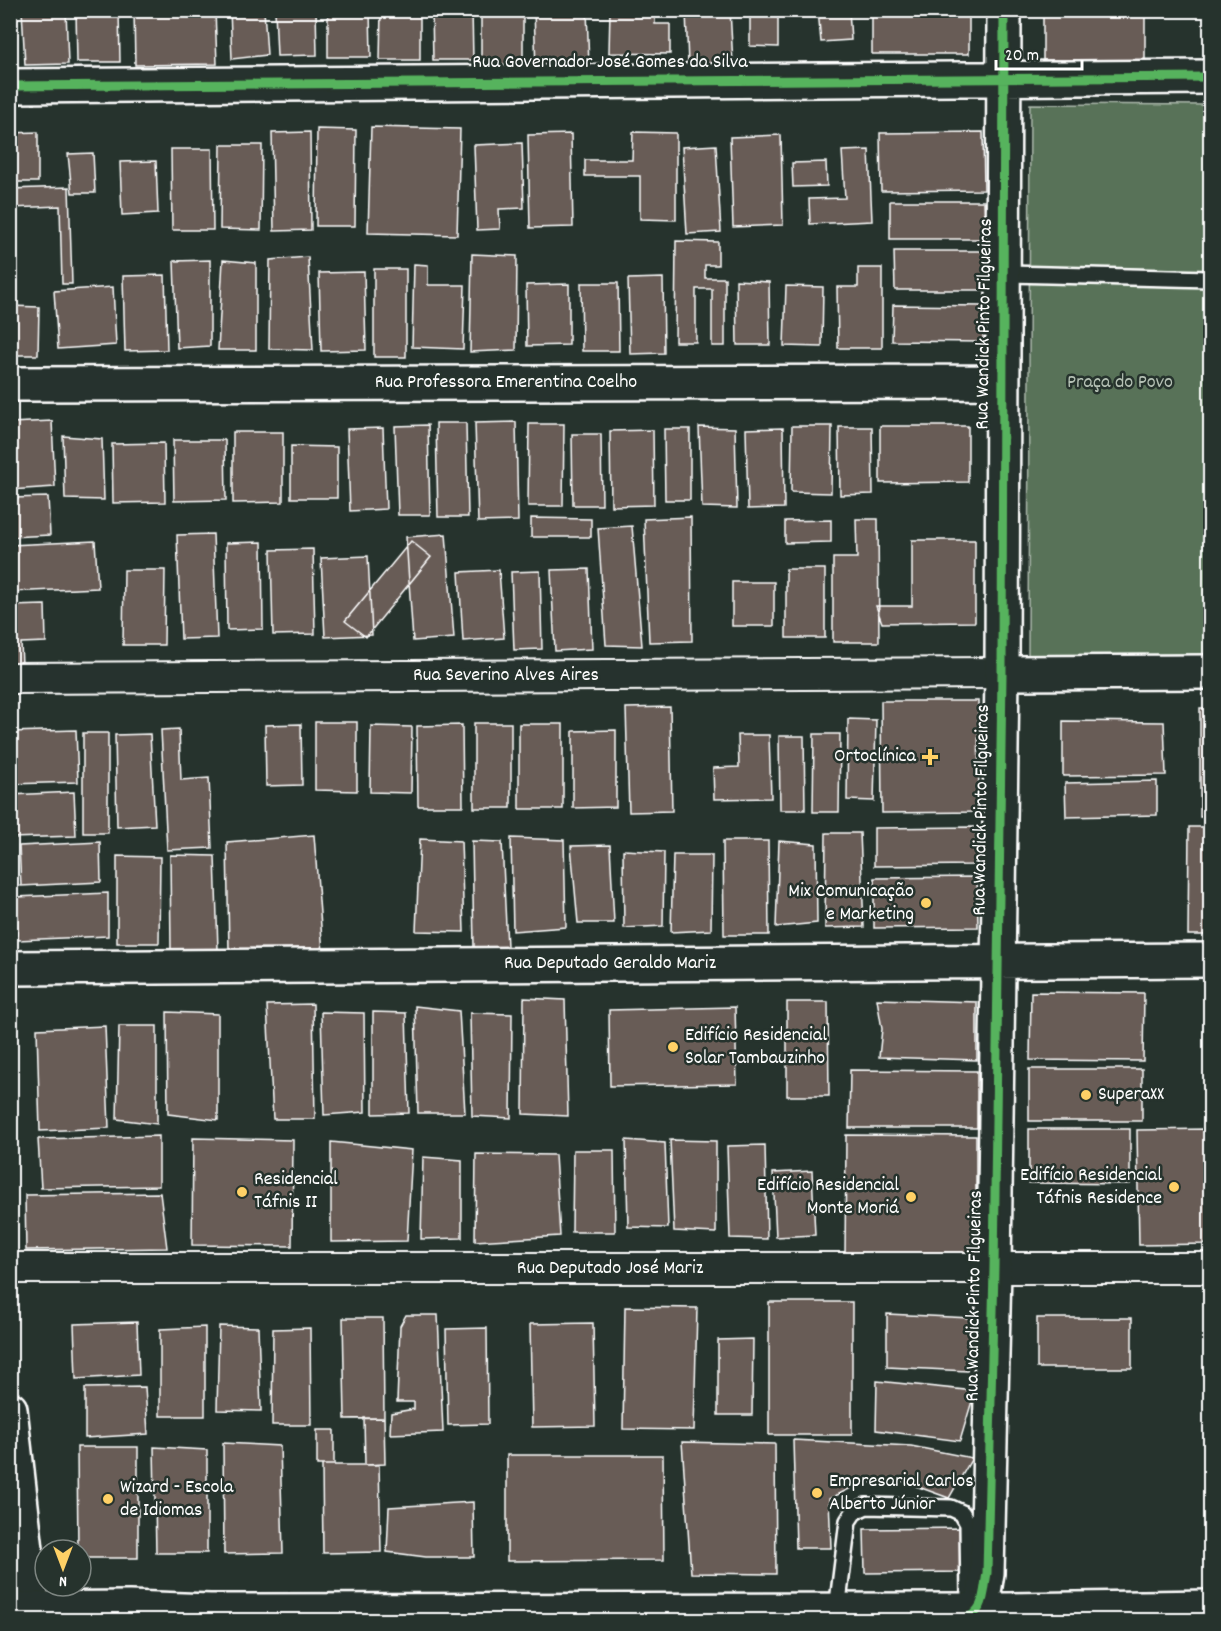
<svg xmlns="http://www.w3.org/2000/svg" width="1221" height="1631" font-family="Dekko,sans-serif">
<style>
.green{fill:#587258;stroke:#acb8ac;stroke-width:1.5}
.building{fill:#685c57;stroke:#fff;stroke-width:1.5}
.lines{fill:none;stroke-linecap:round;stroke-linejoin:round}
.service-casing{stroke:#fff;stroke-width:20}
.minor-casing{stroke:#fff;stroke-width:34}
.tertiary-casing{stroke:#fff;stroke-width:38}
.primary-casing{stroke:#fff;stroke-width:38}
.service{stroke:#26332d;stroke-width:15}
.minor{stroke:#26332d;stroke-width:30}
.tertiary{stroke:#26332d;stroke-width:33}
.primary{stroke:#26332d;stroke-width:33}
.cycleway-casing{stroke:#26332d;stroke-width:13}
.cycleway{stroke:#56b35d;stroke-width:9}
.poi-dot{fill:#ffd166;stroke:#26332d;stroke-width:2}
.labels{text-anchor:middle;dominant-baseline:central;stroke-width:5;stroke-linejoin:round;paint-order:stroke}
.street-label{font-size:20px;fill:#fff;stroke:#26332d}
.park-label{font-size:20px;fill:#b4c0b4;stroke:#26332d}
.poi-label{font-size:20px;fill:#fff;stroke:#26332d;text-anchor:start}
</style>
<rect width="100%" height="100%" fill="#26332d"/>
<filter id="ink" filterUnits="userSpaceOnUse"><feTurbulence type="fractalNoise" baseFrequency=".0167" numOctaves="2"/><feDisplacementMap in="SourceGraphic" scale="12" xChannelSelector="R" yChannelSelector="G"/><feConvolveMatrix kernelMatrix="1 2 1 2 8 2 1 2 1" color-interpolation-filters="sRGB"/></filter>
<g filter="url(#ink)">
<path class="green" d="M1030,104L1210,105V660L1028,661Z"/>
<path class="building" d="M22,10H66L68,64L25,65Z
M76,10H119L120,62H77Z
M134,10H215L217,64L135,65Z
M230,10H264L267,55L232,59Z
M275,10H316L317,55L277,56Z
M328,10H370L371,57H328Z
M381,10H420V60H380Z
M432,10H472L473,60H433Z
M481,10H523V66H481Z
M534,10H587L589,67L536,69Z
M610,10H655V24H670V54L609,53Z
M686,10H730L733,64L688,65Z
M750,10H778V47L750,46Z
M818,10H849L851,40L821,42Z
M872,10H969V54H872Z
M1043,10H1145V60H1043Z
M371,127L460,129L457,235L368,233Z
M317,129L356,130L355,226H316Z
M38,132V182H10V133Z
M310,132L311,230L274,231L272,133Z
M633,132L676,133V220L640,219V176H585V160H632Z
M983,132L984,190L881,191L880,133Z
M571,134L573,227L530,228L528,135Z
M781,135L783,225L733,227L730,137Z
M522,143L524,208L499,209L500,229L477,230L474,145Z
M221,145H262L261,230L220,229Z
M716,145L721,232L687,234L682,147Z
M171,149H212L213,230H172Z
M869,150L872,221L810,224L809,199L845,198L842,151Z
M93,153L95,193H72L68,154Z
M156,161L158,213L122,215L120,162Z
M826,162L827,186L793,187L792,163Z
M69,187L72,284H62L60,206L10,208V189Z
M890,201H984L985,239H890Z
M676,241L718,242V265H705V278H725V346H712V289H696V342H675Z
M894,251H985V290H895Z
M472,254L517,256L516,350L470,352Z
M308,257L313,350L269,349L270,260Z
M210,260V346L177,348L174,261Z
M223,260L256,263V350H218Z
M414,264L428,265V285H465L463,349L412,347Z
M858,268H882V348H838L837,287H858Z
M374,269H406V357H374Z
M364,272L366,350L321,351L319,273Z
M165,275L167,350L125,351L123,276Z
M663,278L664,353L630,354L628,279Z
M736,280L769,282L770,345H737Z
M581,283H618L619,351H582Z
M569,284V345L527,346L526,285Z
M786,286L823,287L822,347L784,346Z
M113,287L116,345L58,349L54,291Z
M893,305L983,306V342L892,341Z
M10,306L39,307L38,355H10Z
M52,421L55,487L10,490V423Z
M516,422L518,521L478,522L475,423Z
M436,423H466L468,517H438Z
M529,424H564L563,506H528Z
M428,425L430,515H398L395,426Z
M792,426H832L831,493L791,492Z
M880,426H968V482L880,483Z
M699,427L735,428L737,508L702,507Z
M839,427H872L873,494L840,495Z
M383,428L386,509L350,511L347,429Z
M783,428L784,508L748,509L746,429Z
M664,429H690V500H665Z
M653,430L654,505L611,506L610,431Z
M233,432H283V502L233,503Z
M572,434H601L602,505H573Z
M63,436L102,439L104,500L65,499Z
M173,440H225L226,500L174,501Z
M164,443L165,502L113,503L112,444Z
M291,446L337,447V498H291Z
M48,497L50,535L10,537V498Z
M691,517L692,641L649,642L644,519Z
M531,518L591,519V537H531Z
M856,519H878L879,642H833V558H857Z
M831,520V542L785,543V521Z
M632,526L642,646L606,645L598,528Z
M213,534L217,638L181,639L177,535Z
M446,534L454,638L413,641L406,537Z
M912,540H975V622L882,623L876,606H912Z
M95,541L98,588L10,592V545Z
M411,541L431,557L366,637L345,621Z
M262,542L263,629L227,630L226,543Z
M313,549L315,634L273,635L271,550Z
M368,556L372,635L325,637L321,558Z
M589,569L592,649L555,651L551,570Z
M786,569H825V638H786Z
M124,570H165L164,645H123Z
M499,570L504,638L463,641L459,572Z
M540,571L542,649L514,650L511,572Z
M732,582H774V626H732Z
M45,605L46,642L21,643L22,665H10V606Z
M881,701H978L979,812L882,813Z
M670,707L672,811L629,812L626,708Z
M1200,708H1210V817H1200Z
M848,719L876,720L874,801L847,800Z
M1063,721L1164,722L1166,775L1063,776Z
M315,722H357V791L315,790Z
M474,723H511V808H474Z
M301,724L302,785L266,786L265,725Z
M519,724H563V809H519Z
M462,725L463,806H418L417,726Z
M371,726L412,727L411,793L370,792Z
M179,729L181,780L209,778L212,848L167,850L161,730Z
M76,730L78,782L10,784V732Z
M616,730V807L573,808V731Z
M83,733H108V833H83Z
M150,734L155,825L117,827L115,735Z
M814,734H840L839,812H813Z
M738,735H769L771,798L714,799L713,768L739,767Z
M779,736H804L805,810H780Z
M1157,781V815L1066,817L1065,783Z
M74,792L76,836L10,838V795Z
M976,827V865L874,866V828Z
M1189,827H1210V935H1188Z
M826,833H860L864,927L825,928Z
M314,835L323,953L229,951L227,842Z
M511,838L564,840L566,927L513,931Z
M420,839L461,841L464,932L416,931Z
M472,841L502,842L507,947H474Z
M723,841H768L769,935H724Z
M779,841L816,844L817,923L776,927Z
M100,842L101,882L21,886L19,846Z
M610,845L614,923H578L571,846Z
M623,850L664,852L663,926L624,928Z
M170,855L215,856L218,950L171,951Z
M673,855H712L711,930L671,932Z
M117,856L160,857L159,943H117Z
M977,877L978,927L874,928V878Z
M108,893V936L18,940L16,897Z
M1031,992L1144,993L1143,1061L1030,1060Z
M524,998L565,1000L568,1116L523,1114Z
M877,999L977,1002V1060L879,1057L882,1029Z
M787,1002H828L829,1096H787Z
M313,1004L315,1119H273L267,1005Z
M415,1006L459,1011L465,1113H418Z
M735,1007L737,1084L610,1086L609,1010Z
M167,1012L218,1014V1120L168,1114Z
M321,1012L364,1013L365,1112L324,1115Z
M373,1012L406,1013L409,1113L373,1114Z
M470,1013L512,1014L511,1118L472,1116Z
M105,1026L109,1128L40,1131L37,1029Z
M119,1026H157V1124L117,1119Z
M1029,1069H1142V1121H1029Z
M850,1070L977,1071V1128H849Z
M1029,1129H1130V1184L1029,1183Z
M1210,1129V1244L1139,1245L1137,1130Z
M846,1135L976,1136V1260L845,1259Z
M159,1136V1186L41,1188L38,1139Z
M193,1138L293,1140L292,1246L192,1245Z
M626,1140L665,1143L668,1228L628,1227Z
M670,1140L716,1141V1233L674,1231Z
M331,1142L412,1150L407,1241L331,1242Z
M765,1145L767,1239L730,1238L727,1146Z
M573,1150H614L615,1232H572Z
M476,1154L555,1155L560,1236L475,1241Z
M423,1157L462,1160V1238L421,1239Z
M812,1171L815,1235L776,1237L773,1173Z
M160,1193L167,1248L26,1250L25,1195Z
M769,1302H852V1435H769Z
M625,1307L697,1308L694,1430L623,1429Z
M887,1314L971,1318L967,1371L887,1367Z
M406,1315H438L443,1432L390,1434L391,1413L414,1409V1402H397L400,1326Z
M343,1318H383L384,1418L345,1419Z
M1037,1318H1132V1368H1037Z
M137,1322L139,1375L76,1379L74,1324Z
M593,1323L595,1426L532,1427L530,1324Z
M219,1326L258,1327L261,1411L217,1410Z
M205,1327V1416H160V1329Z
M310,1328L311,1425H272L273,1329Z
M487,1328L488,1424L448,1425L446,1329Z
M753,1339L752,1415H718V1340Z
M877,1381L975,1391L960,1441L876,1430Z
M145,1387L148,1434L85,1438V1388Z
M364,1418H384L385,1464L365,1465Z
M317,1430H334V1465H317Z
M793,1440L911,1446L972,1458L949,1498L902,1481H876L853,1487L829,1499L831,1548H796Z
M682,1442L775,1444L776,1574L691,1573Z
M223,1443L280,1446L283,1553L224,1554Z
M77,1447H138V1558H81V1550H78Z
M154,1447L207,1450V1553H156Z
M507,1455H663L664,1560L507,1561Z
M322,1465H379L381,1552L323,1553Z
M473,1502L474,1557H426L387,1552L389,1507Z
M967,1528V1572L865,1573L864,1529Z"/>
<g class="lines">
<g class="service-casing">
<path id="service" d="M1004,274L1210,279
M837,1610L848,1521L854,1512L866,1506L951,1508L962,1513L968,1524L969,1601"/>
</g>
<g class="minor-casing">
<path id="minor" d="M10,678L1002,673
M10,1268H1210"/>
</g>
<g class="tertiary-casing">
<path id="tertiary" d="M10,86L1210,77
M10,384L1002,382
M1002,673L1210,672
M10,968L1210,960
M10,1409L34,1620
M963,1620C986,1611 983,1594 987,1573L994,1268L1002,673L1004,10"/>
</g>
<g class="primary-casing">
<path id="primary" d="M10,1609L129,1608L210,1611L1008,1610L1210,1607"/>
</g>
<use href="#service" class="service"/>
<use href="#minor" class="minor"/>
<use href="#tertiary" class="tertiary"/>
<use href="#primary" class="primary"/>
<g class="cycleway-casing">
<path id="cycleway" d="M10,86L1210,77
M963,1620C986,1611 983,1594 987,1573L994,1268L1002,673L1004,10"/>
</g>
<use href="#cycleway" class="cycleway"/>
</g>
</g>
<g class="poi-dot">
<path d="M927 748h6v6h6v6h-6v6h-6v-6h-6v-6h6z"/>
<circle cx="926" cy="903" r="6"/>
<circle cx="673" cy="1047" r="6"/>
<circle cx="1086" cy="1095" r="6"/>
<circle cx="1174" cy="1187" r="6"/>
<circle cx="242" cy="1192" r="6"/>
<circle cx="911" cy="1197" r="6"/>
<circle cx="817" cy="1493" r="6"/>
<circle cx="108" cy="1499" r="6"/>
</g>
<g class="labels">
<g class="street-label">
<text x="610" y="63">Rua Governador José Gomes da Silva</text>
<text transform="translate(985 324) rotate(-89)">Rua Wandick Pinto Filgueiras</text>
<text x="506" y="383">Rua Professora Emerentina Coelho</text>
<text x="506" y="676">Rua Severino Alves Aires</text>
<text transform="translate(982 810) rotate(-89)">Rua Wandick Pinto Filgueiras</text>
<text x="610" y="964">Rua Deputado Geraldo Mariz</text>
<text x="610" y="1269">Rua Deputado José Mariz</text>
<text transform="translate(975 1296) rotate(-89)">Rua Wandick Pinto Filgueiras</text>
</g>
<g class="park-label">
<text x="1120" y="383">Praça do Povo</text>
</g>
<g class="poi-label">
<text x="916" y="757" text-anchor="end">Ortoclínica</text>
<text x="914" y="892" text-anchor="end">Mix Comunicação<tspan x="914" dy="23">e Marketing</tspan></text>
<text x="685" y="1036">Edifício Residencial<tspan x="685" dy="23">Solar Tambauzinho</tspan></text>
<text x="1098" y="1095">SuperaXX</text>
<text x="1162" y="1176" text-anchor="end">Edifício Residencial<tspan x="1162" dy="23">Táfnis Residence</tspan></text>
<text x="254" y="1180">Residencial<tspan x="254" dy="23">Táfnis II</tspan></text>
<text x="899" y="1186" text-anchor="end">Edifício Residencial<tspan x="899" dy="23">Monte Moriá</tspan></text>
<text x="829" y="1482">Empresarial Carlos<tspan x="829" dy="23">Alberto Júnior</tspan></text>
<text x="120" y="1488">Wizard - Escola<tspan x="120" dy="23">de Idiomas</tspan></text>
</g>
</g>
<rect width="1221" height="1631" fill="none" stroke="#26332d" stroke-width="36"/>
<rect x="18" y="18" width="1185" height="1595" fill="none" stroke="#fff" stroke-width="2" filter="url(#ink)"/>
<g transform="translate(63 1568) rotate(180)"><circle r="28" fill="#26332d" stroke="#7d8581" stroke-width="1.5"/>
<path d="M0-4.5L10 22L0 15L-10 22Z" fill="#ffd166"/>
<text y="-9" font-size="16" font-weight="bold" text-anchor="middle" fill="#ffffff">N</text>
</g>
<path d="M996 60v9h86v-9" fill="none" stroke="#ffffff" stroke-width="3"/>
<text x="1005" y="60" font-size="18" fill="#ffffff" stroke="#26332d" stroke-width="4.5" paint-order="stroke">20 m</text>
</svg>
